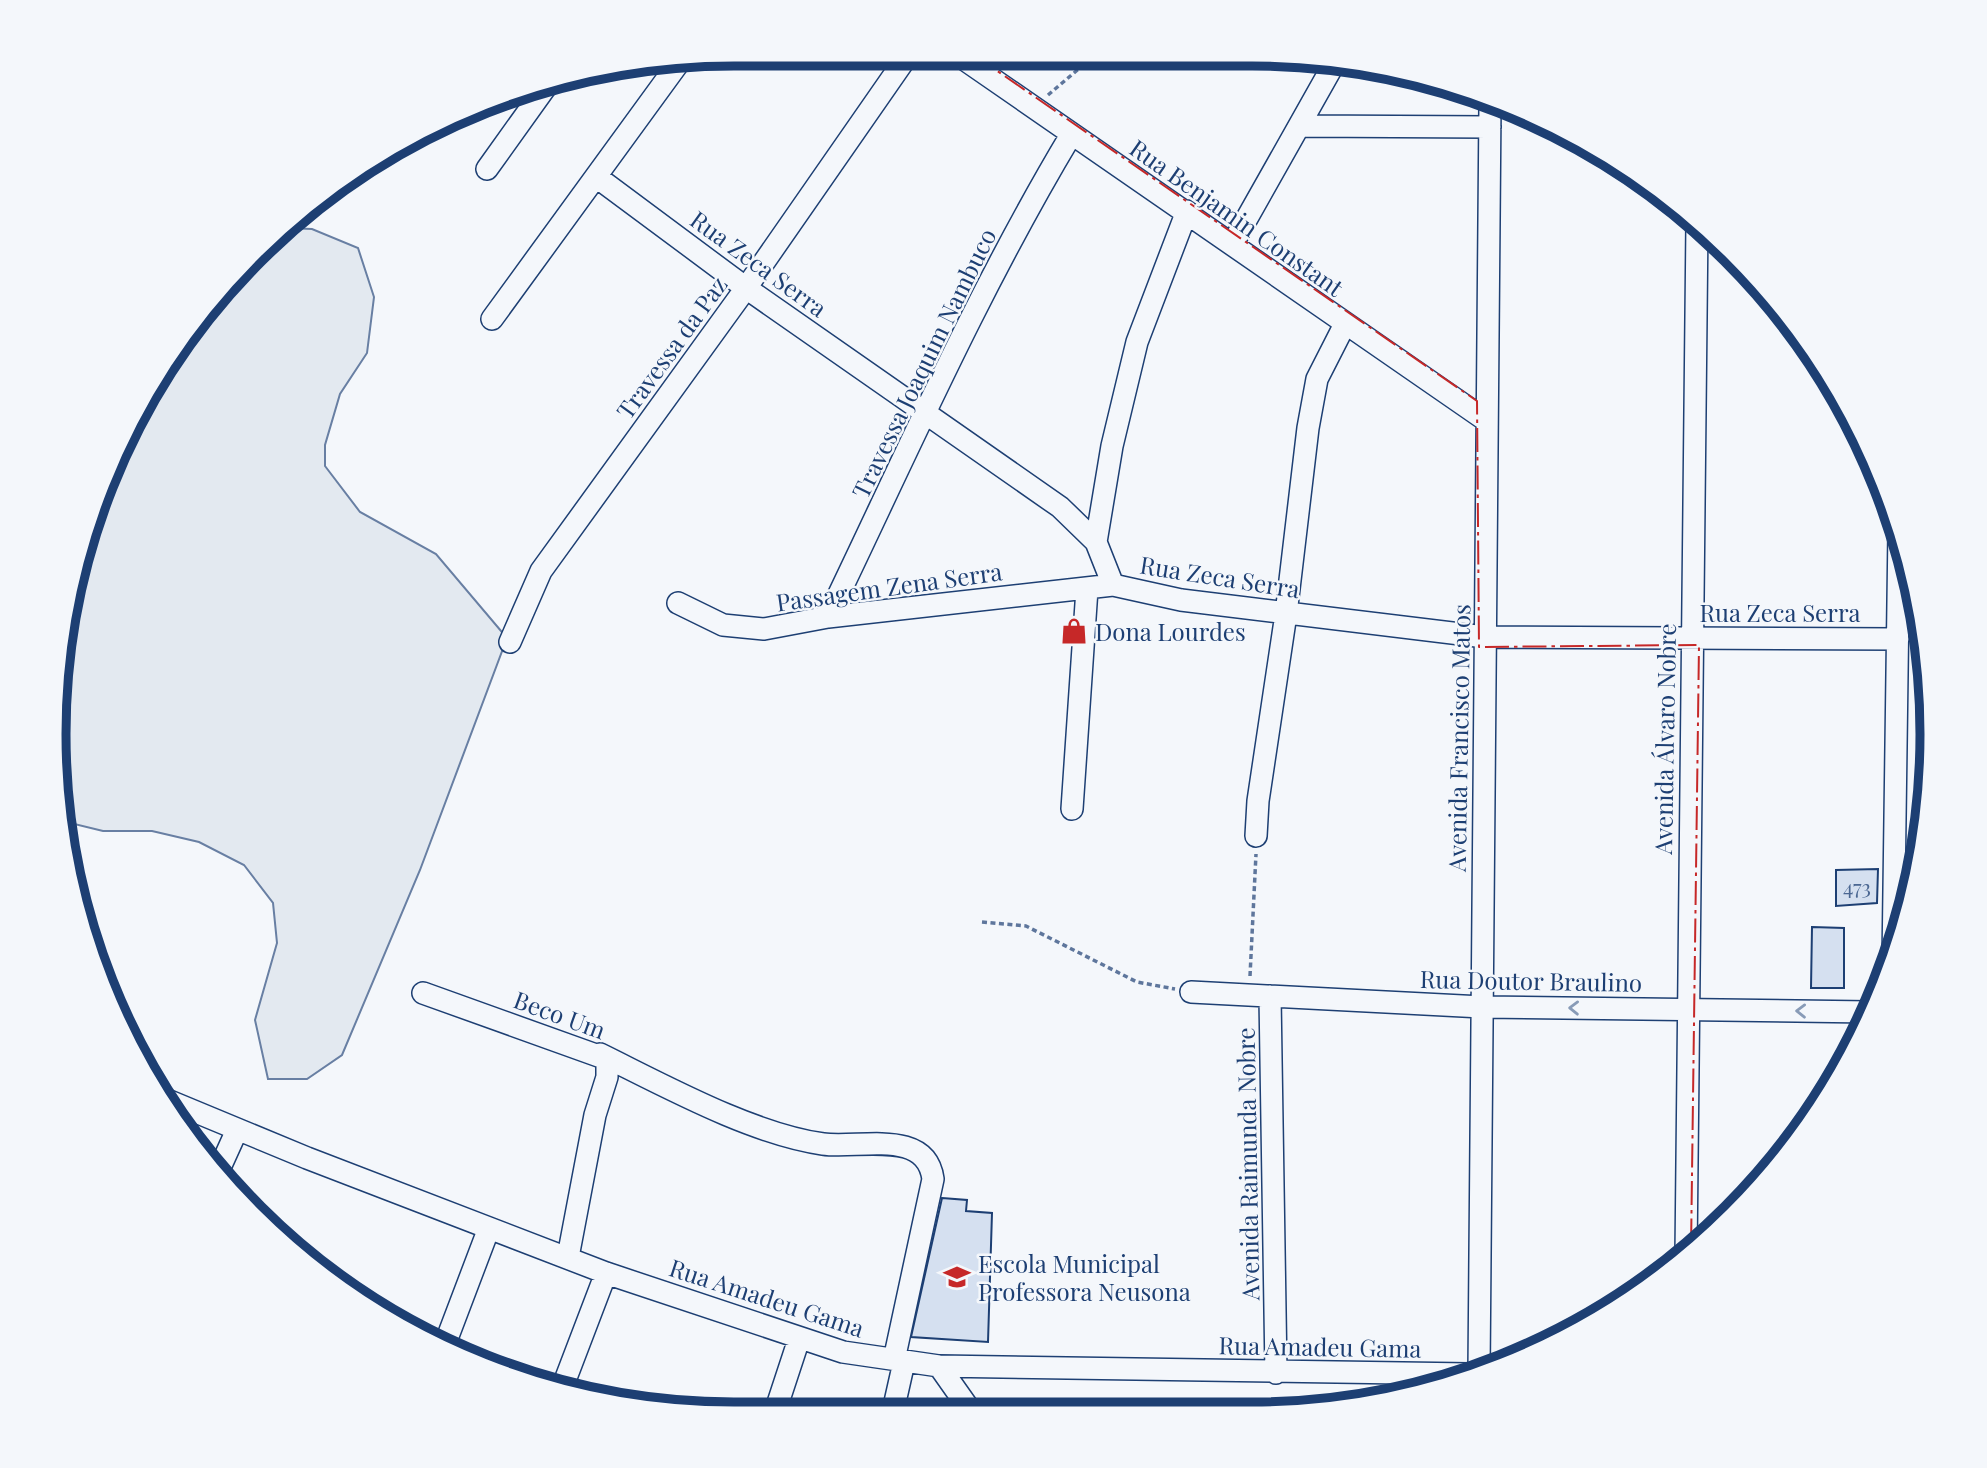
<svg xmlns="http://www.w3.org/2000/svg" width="1987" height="1468" font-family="'Playfair Display',serif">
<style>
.green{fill:#e3e9f0;stroke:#687fa3;stroke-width:2}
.building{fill:#d5e0f0;stroke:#1d3f73;stroke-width:2}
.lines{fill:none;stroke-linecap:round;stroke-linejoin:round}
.minor-casing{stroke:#1d3f73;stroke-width:24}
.path{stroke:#5e769c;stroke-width:3.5;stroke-dasharray:5 3.5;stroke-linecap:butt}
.minor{stroke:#f4f7fb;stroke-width:21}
.power{stroke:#c62828;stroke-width:2;stroke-dasharray:24 5 3.5 5;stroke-linecap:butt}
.oneway{stroke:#889bb7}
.labels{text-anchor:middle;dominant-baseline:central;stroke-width:5;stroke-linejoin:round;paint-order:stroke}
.number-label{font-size:21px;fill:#4b6792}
.street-label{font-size:24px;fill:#1d3f73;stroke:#f4f7fb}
.poi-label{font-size:24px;fill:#1d3f73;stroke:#f4f7fb;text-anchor:start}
.rim{fill:none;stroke:#1d3f73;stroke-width:9}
</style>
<rect width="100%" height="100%" fill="#f4f7fb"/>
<path class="green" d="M287,228L312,229L358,248L374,297L367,353L340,394L325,445V466L360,512L436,554L507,638L420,870L342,1055L307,1079H268L255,1020L277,943L273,903L244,865L199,842L152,831H103L66,822L56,779L62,718L67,602L125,433L253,254Z"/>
<path class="building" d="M1923,675H1929L1931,710H1923Z
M1878,869L1877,903L1836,906V870Z
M1812,927L1844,928V988H1811Z
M942,1198L967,1200L966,1211L992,1213L988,1342L911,1337Z"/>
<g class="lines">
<g class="minor-casing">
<path id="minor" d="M958,55L1487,421
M1300,126L1490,127
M487,169L550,81
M598,178L746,288L1060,507L1096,542L1113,585L1181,600L1485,637L1898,639
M1233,243L1335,62
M492,319L680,61
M1096,542L1112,446L1137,342L1187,211
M678,603L723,625L764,629L828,617L1113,585
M828,617C906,455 978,290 1071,135
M510,642L541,571L746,288L908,55
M1072,809L1087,589
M1256,836L1258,801L1286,614L1308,428L1317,379L1345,324
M1893,962L1899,530
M1191,992L1482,1007L1870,1012
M423,993L607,1059V1077L595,1115L568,1257
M1270,996L1276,1373
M600,1054C665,1086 752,1134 823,1144C859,1149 926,1128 933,1179L894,1360
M167,1100L307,1158L606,1273L843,1352L939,1366L1469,1374
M218,1172L237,1130
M1686,1256L1697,223
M445,1344L489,1228
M939,1366L970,1410
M1479,1371L1490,105
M561,1391L606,1273
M893,1411L904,1362
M775,1412L799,1339"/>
</g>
<path class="path" d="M1048,95L1095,55
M982,922L1026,926L1137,982L1175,989
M1250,976L1256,854"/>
<use href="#minor" class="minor"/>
<path class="power" d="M974,55L1477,401L1479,647L1699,645L1691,1250"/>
</g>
<defs><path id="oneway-chevron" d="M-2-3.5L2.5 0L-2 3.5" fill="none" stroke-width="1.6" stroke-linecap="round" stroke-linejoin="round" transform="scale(1.75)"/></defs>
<g class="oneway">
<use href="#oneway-chevron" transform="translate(1574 1008) rotate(-179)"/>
<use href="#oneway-chevron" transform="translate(1801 1011) rotate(-179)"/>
</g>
<defs>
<g id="shop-bare" transform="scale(2.1)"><path d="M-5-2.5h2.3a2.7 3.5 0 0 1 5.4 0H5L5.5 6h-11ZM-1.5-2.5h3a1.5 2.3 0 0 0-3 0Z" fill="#c62828" stroke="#f4f7fb" stroke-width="2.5" paint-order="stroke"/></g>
<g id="school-bare" transform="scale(2.1)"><path d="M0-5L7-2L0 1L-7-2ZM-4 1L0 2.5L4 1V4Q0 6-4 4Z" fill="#c62828" stroke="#f4f7fb" stroke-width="2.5" paint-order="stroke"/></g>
</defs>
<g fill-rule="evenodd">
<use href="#shop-bare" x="1074" y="631"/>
<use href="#school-bare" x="957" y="1277"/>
</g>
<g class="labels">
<g class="number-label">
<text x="1857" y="886">473</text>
</g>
<g class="street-label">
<text transform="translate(1237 217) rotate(35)">Rua Benjamin Constant</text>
<text transform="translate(759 263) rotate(36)">Rua Zeca Serra</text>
<text transform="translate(671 347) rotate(-54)">Travessa da Paz</text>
<text transform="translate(923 363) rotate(-64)">Travessa Joaquim Nambuco</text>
<text transform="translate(1220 576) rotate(9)">Rua Zeca Serra</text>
<text transform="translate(889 586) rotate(-8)">Passagem Zena Serra</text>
<text x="1780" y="612">Rua Zeca Serra</text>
<text transform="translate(1458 738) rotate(-89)">Avenida Francisco Matos</text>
<text transform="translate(1664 739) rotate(-89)">Avenida Álvaro Nobre</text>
<text transform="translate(1531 980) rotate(1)">Rua Doutor Braulino</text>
<text transform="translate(560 1014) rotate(20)">Beco Um</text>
<text transform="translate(1247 1164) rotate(-91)">Avenida Raimunda Nobre</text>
<text transform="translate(767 1297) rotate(18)">Rua Amadeu Gama</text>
<text transform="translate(1320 1346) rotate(1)">Rua Amadeu Gama</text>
</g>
<g class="poi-label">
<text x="1095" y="631">Dona Lourdes</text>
<text x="978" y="1263">Escola Municipal<tspan x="978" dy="28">Professora Neusona</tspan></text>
</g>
</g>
<path d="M0 0H1987V1468H0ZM734 66H1252A668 668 0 0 1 1920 734V734A668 668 0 0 1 1252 1402H734A668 668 0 0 1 66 734V734A668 668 0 0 1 734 66Z" fill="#f4f7fb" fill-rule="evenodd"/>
<path class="rim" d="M734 66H1252A668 668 0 0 1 1920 734V734A668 668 0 0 1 1252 1402H734A668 668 0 0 1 66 734V734A668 668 0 0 1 734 66Z"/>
</svg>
